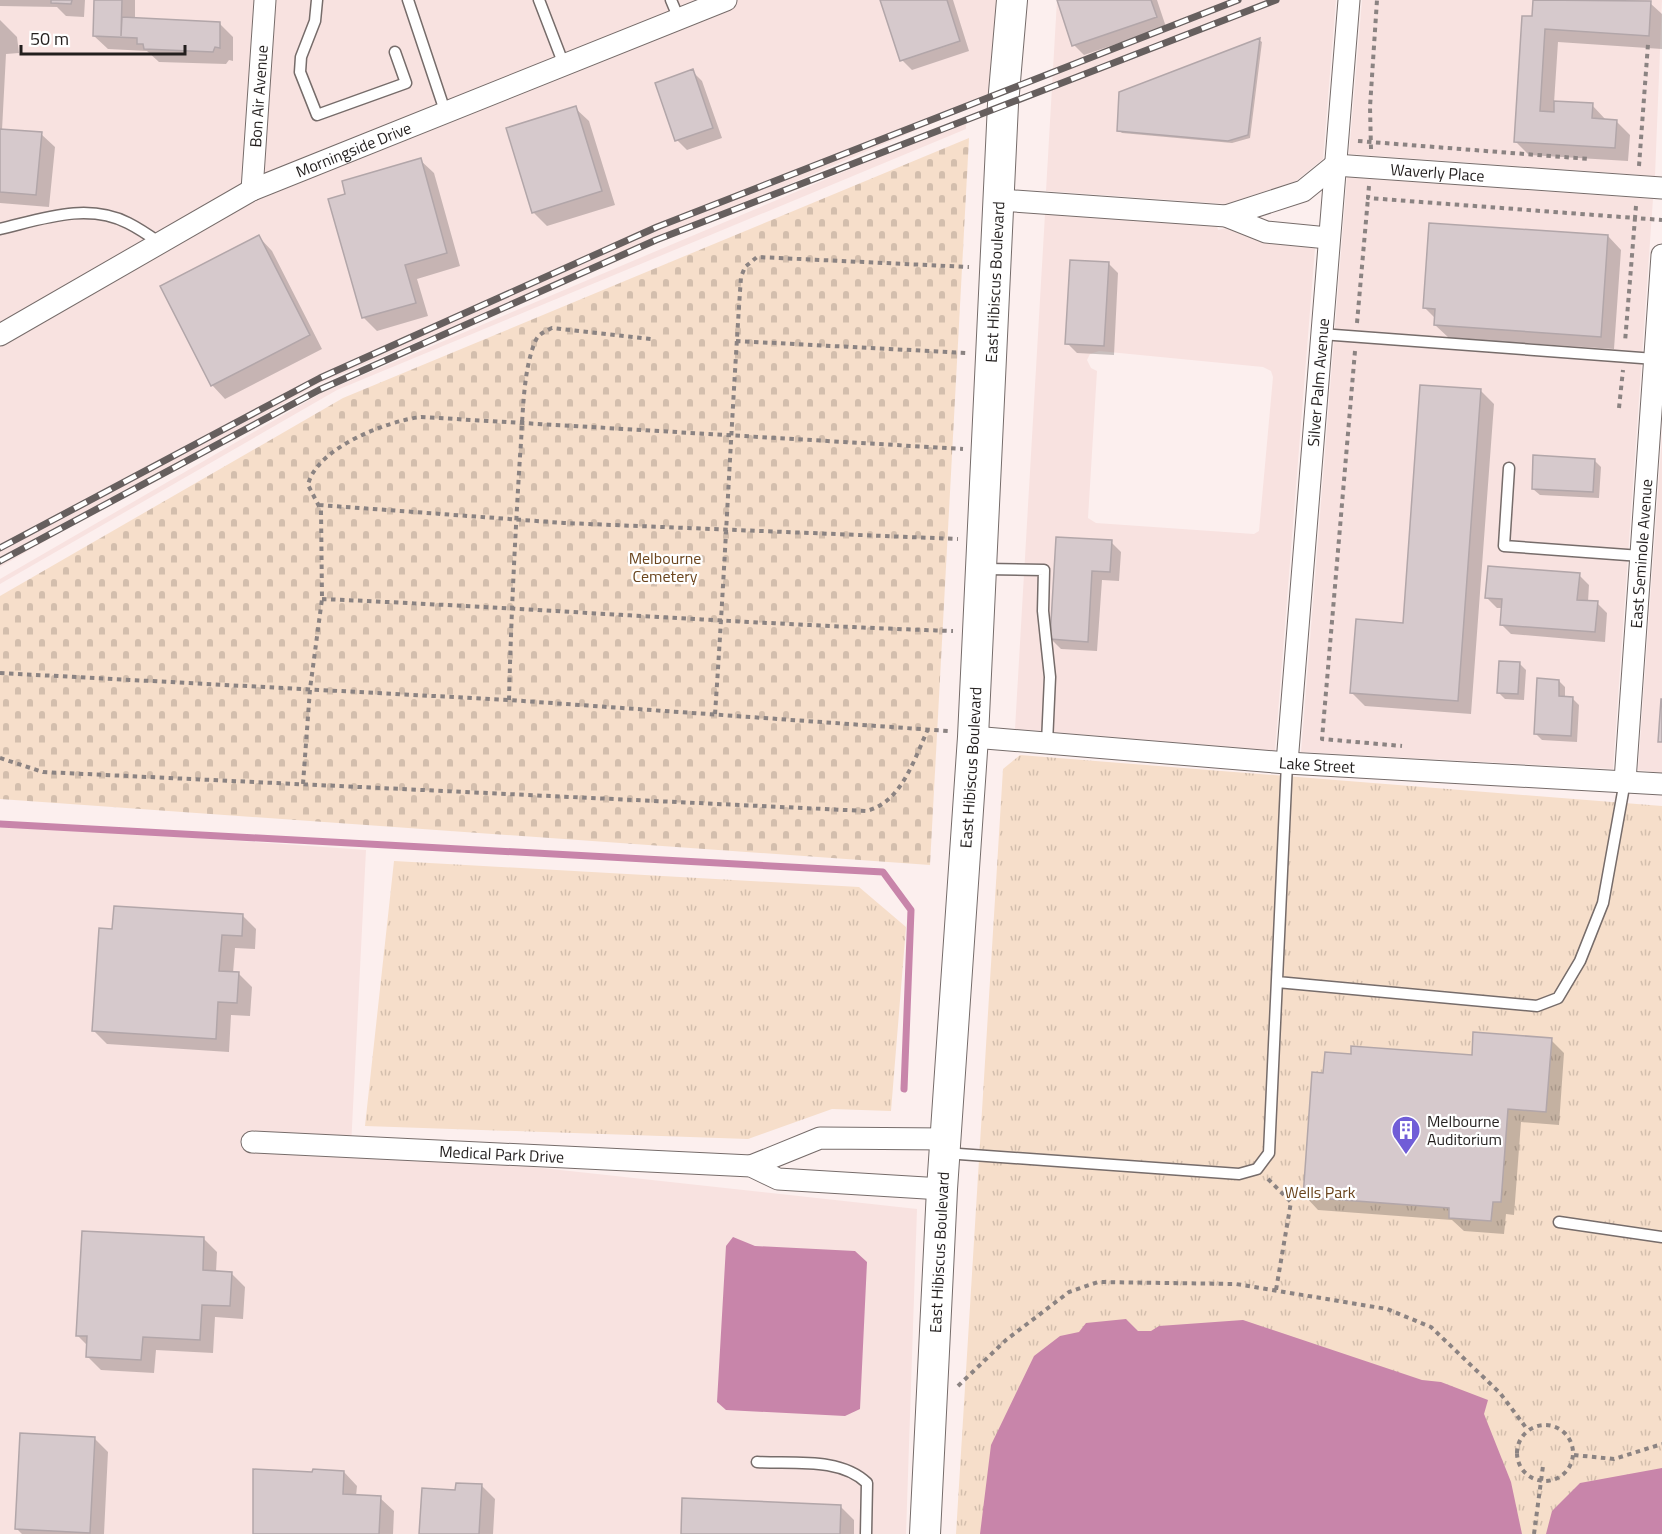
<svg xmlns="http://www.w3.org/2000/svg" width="1662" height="1534" font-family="'Titillium Web',sans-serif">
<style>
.built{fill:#f8e2e0;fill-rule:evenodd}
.grass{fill:url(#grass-tufts)}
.cemetery{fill:url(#cemetery-stones)}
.water{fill:#c885aa}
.shadow{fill:#0003}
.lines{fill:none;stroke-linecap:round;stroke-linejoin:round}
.stream{stroke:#c885aa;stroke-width:7}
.building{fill:#d6c9cc;stroke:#b2a6a9;stroke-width:1.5}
.lane-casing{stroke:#766c6a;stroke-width:13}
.street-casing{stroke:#766c6a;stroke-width:23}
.secondary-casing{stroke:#766c6a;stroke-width:32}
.path{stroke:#8b8382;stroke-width:4;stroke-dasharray:4.5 4.5;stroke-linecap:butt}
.lane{stroke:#fff;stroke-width:10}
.street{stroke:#fff;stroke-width:21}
.secondary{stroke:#fff;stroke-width:30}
.rail-casing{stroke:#665f5e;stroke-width:7}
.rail{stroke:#fff;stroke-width:4.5;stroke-dasharray:14;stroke-linecap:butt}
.labels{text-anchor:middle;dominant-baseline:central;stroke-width:4.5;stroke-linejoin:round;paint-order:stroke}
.street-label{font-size:16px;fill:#231f1e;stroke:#fff}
.park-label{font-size:16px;fill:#6a441c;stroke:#fff}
.poi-label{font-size:16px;fill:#231f1e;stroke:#fff;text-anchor:start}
</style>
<defs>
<pattern id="grass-tufts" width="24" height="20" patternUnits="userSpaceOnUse" patternTransform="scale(1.5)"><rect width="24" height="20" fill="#f6deca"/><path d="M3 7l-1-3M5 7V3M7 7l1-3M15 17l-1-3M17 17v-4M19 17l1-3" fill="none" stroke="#d3bead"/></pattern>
<pattern id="cemetery-stones" width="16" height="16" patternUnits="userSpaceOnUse" patternTransform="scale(1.5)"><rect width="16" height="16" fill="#f6deca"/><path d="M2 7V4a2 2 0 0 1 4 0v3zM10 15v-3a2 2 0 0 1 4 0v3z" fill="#d3bead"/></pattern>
</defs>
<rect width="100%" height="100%" fill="#fcefee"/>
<path class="built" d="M0,0H1015L1011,90L318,384L0,567Z
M1057,0H1336L1323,159L1296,181L1226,204L1046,191Z
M1362,0H1662L1655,176L1349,154Z
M966,120V129L337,390L0,584V579L323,392Z
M1347,177L1653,199L1613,769L1301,752Z
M1045,214L1217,226L1218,230L1226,228L1264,243L1315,248L1275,751L1015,729ZM1099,351L1263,367L1271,371L1273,377L1259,531L1254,534L1096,523L1088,518L1097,371L1091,368L1087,360L1090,354Z
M1662,435V773L1638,770Z
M0,824L366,850L351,1147L917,1209L906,1534H0Z"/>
<path class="grass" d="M1020,755L1662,806V1534H956L1003,769Z
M394,861L859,887L906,927L891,1111L832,1109L748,1139L365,1126Z"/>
<path class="cemetery" d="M969,138L930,865L0,799V596L343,398Z"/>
<path class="water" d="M733,1237L755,1246L855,1251L867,1262L860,1409L845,1416L726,1410L717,1402L726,1246Z
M1126,1319L1138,1331H1151L1159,1326L1243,1320L1422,1380L1441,1382L1488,1400L1484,1414L1511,1482L1522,1534H980L991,1445L1034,1356L1060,1336L1079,1332L1086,1323Z
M1662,1468V1534H1546L1552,1511L1580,1483Z"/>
<path class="shadow" d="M0,0H85L84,17L66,16L57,7L0,6Z
M96,0H135V19L220,24L233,37V61L229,60L226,64L159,62L147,51L108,49L94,36Z
M882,0H953L969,51L912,70L902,60Z
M1058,0H1157L1166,27L1084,55L1074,45Z
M1535,0L1650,3L1662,14V49L1558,42L1554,103L1592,105L1606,120L1616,121L1630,135L1628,161L1529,155L1515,141Z
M0,20L17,37L19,53L6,54L2,130L41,134L55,147L49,207L0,203Z
M1259,40L1262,42L1250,138L1232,143L1122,133L1119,130Z
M692,71L702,81L722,138L687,150L677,140Z
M575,108L589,121L615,205L547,226L533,212Z
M420,160L434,173L460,266L417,279L428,316L377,331L363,317L347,195Z
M1608,236L1621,250L1614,349L1449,338L1435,325L1436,319L1425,308Z
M259,237L272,251L322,349L225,399L212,385Z
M1108,263L1118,273L1114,355L1077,353L1067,343Z
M1480,390L1494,404L1471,714L1365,706L1352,693L1404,624Z
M1594,460L1601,467L1599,498L1540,495L1533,489Z
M1057,538L1111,542L1121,552L1119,581L1102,580L1097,651L1061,649L1051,639Z
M1579,575L1589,585L1588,602L1597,603L1607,613L1605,642L1511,634L1501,624L1503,608H1497L1487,598Z
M1519,663L1526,670L1524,700L1505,699L1498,692Z
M1559,681L1565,687V698H1572L1579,705L1577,742L1542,740L1536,734Z
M243,916L256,929L255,949L235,948L233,973L239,974L252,987L250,1016L231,1015L229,1052L107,1044L94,1031L113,930Z
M1551,1040L1564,1053L1559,1125L1521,1122L1514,1215L1506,1214L1504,1234L1464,1231L1452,1220L1318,1210L1305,1196L1325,1074L1473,1057Z
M204,1239L217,1252L216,1272L231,1273L245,1287L243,1319L215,1317L213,1353L156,1350L154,1373L101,1370L87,1356L88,1346L77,1335Z
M95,1439L108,1452L104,1534H22L17,1529Z
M344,1472L357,1486L356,1496L380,1498L394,1511L393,1534H254L314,1474Z
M482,1486L495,1499L493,1534H421L457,1492Z
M841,1507L854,1520V1534H682Z"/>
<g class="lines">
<path class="stream" d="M0,824L883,872L911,910L904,1089"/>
</g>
<path class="building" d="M51,0H72L71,4L51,3Z
M94,0H122L121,36L122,17L220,22V48L215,47L213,52L144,49L143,44H137V38L93,36Z
M880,0H947L960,41L900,61Z
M1057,0H1151L1157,17L1072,46Z
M1533,0L1651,1L1649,36L1545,29L1540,111L1554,112V101L1593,103L1592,118L1617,120L1615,148L1514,142L1522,16H1532Z
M1260,38L1248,135L1228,141L1117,131L1119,92Z
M693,69L713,128L675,141L655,83Z
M576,106L602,191L532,213L506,128Z
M0,129L42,132L36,195L0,192Z
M421,158L447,253L405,265L416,303L362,318L328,199L345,194L342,181Z
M1429,223L1608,235L1601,337L1434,325L1435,309L1423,308Z
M259,235L310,335L211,386L160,286Z
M1070,260L1109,262L1104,346L1065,344Z
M1420,385L1481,389L1458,701L1350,693L1356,619L1403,623Z
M1533,455L1595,459L1593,492L1532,489Z
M1056,537L1112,540L1110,572L1092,571L1088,642L1050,639Z
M1488,566L1580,573L1577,600L1598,601L1595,632L1500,625L1502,599L1485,598Z
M1499,661L1520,662L1518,694L1497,693Z
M1537,678L1559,680V696L1573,697L1571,736L1534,734Z
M1661,699H1662V742H1658Z
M114,906L243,914L242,936L222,935L219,971L239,972L237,1003L218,1002L216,1039L92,1031L99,928L112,929Z
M1473,1032L1552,1038L1546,1112L1508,1109L1501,1202H1493L1491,1221L1449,1218V1208L1303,1197L1312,1072L1323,1073L1325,1052L1351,1054V1046L1472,1055Z
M82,1231L204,1237L203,1270L232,1272L230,1306L202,1305L200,1340L143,1337L141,1360L86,1357L87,1336H76Z
M20,1433L95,1437L90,1533L15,1529Z
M253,1469L312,1472L313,1469L344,1471L343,1494L381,1496L379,1534H253Z
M456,1483L482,1484L479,1534H419L422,1488L455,1490Z
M682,1498L841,1505L840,1534H681Z"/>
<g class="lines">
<g class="lane-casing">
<path id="lane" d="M317,0L315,21L301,57L300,72L317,115L406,83L395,52
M408,0L446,114
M539,0L564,65
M671,0L679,19
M0,229C42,219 87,202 128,223C140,229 150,236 160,243
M1321,334L1655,359
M1509,468L1504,546L1641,556
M984,569L1044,570L1043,611L1050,677L1047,743
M1277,982L1537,1006L1558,998L1580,961L1603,903L1625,781
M945,1153L1239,1174L1257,1169L1269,1153L1287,763
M1559,1222L1662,1237
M757,1462C793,1464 840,1457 867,1483L866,1534"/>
</g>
<g class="street-casing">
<g id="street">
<path id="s1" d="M252,190L265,0"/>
<path d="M1000,200L1226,216L1266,232L1328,238"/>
<path id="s2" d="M1226,216L1303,191L1335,165L1662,188"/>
<path id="s3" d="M0,335L252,190L726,0"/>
<path id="s4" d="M973,737L1287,763L1662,784"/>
<path id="s5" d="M1287,763L1349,0"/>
<path id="s6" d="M1625,781L1662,255"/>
<path id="s7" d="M252,1142L751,1166L778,1179L942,1189"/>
<path d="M751,1166L820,1138L946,1139"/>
</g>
</g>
<g class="secondary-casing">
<g id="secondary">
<path id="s8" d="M925,1534L942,1189L973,737L1003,104L1012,0"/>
</g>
</g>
<path class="path" d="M1358,141L1589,159
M1371,149L1370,107L1377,0
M1639,166L1648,44
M1369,186L1368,198L1635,218L1625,342
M1636,206L1635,218L1662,220
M1357,323L1368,198
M736,341L967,353
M1355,351L1322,739L1402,746
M1619,408L1623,370
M319,505L564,523L958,539
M322,599C532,608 742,624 953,631
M0,673L509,700L948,731
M509,700C511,619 515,538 520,456C523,422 522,373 535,342C538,334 544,332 552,328L651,339
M715,714C725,569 731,423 741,277L745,267L757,257L969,267
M0,758L43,772L866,811C901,803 914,760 928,729
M303,784L310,689L322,599L321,510L308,485C316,448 387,421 421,417L963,449
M1268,1179L1291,1202L1276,1290
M958,1386L1006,1340L1069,1292L1098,1282L1236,1284L1387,1309L1431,1327L1500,1393L1527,1429
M1517 1453a28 28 0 1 1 56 0a28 28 0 1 1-56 0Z
M1574,1455L1614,1459L1662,1444
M1534,1534L1543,1466"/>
<use href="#lane" class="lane"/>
<use href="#street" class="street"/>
<use href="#secondary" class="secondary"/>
<g class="rail-casing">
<path id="rail" d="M0,548L320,378L657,227L1238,0
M0,561L319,390L656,240L1276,0"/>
</g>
<use href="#rail" class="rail"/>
</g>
<defs>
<g id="building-pin" transform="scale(1.5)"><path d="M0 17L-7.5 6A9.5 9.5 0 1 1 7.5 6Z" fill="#705dd7" stroke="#fff"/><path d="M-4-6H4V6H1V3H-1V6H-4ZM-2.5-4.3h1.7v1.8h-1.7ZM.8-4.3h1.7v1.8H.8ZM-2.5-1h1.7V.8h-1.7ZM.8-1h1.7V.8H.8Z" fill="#fff"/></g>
</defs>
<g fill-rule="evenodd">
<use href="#building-pin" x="1406" y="1130"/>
</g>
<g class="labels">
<g class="street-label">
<text stroke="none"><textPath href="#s1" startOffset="94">Bon Air Avenue</textPath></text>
<text stroke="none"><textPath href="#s3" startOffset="400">Morningside Drive</textPath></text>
<text stroke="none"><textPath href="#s2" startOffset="225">Waverly Place</textPath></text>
<text stroke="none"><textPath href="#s8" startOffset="1254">East Hibiscus Boulevard</textPath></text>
<text stroke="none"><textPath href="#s5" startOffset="382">Silver Palm Avenue</textPath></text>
<text stroke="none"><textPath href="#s6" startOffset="228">East Seminole Avenue</textPath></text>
<text stroke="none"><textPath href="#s4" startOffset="345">Lake Street</textPath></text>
<text stroke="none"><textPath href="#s8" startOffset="768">East Hibiscus Boulevard</textPath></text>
<text stroke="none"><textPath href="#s7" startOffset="250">Medical Park Drive</textPath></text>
<text stroke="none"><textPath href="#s8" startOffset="282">East Hibiscus Boulevard</textPath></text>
</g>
<g class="park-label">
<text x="665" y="558">Melbourne<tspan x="665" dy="18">Cemetery</tspan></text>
<text x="1320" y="1192">Wells Park</text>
</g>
<g class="poi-label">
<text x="1427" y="1121">Melbourne<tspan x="1427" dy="18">Auditorium</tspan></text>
</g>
</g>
<path d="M21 45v9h164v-9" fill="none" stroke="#231f1e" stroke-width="3"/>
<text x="30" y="45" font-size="18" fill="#231f1e" stroke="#ffffff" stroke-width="4.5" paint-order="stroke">50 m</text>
</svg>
